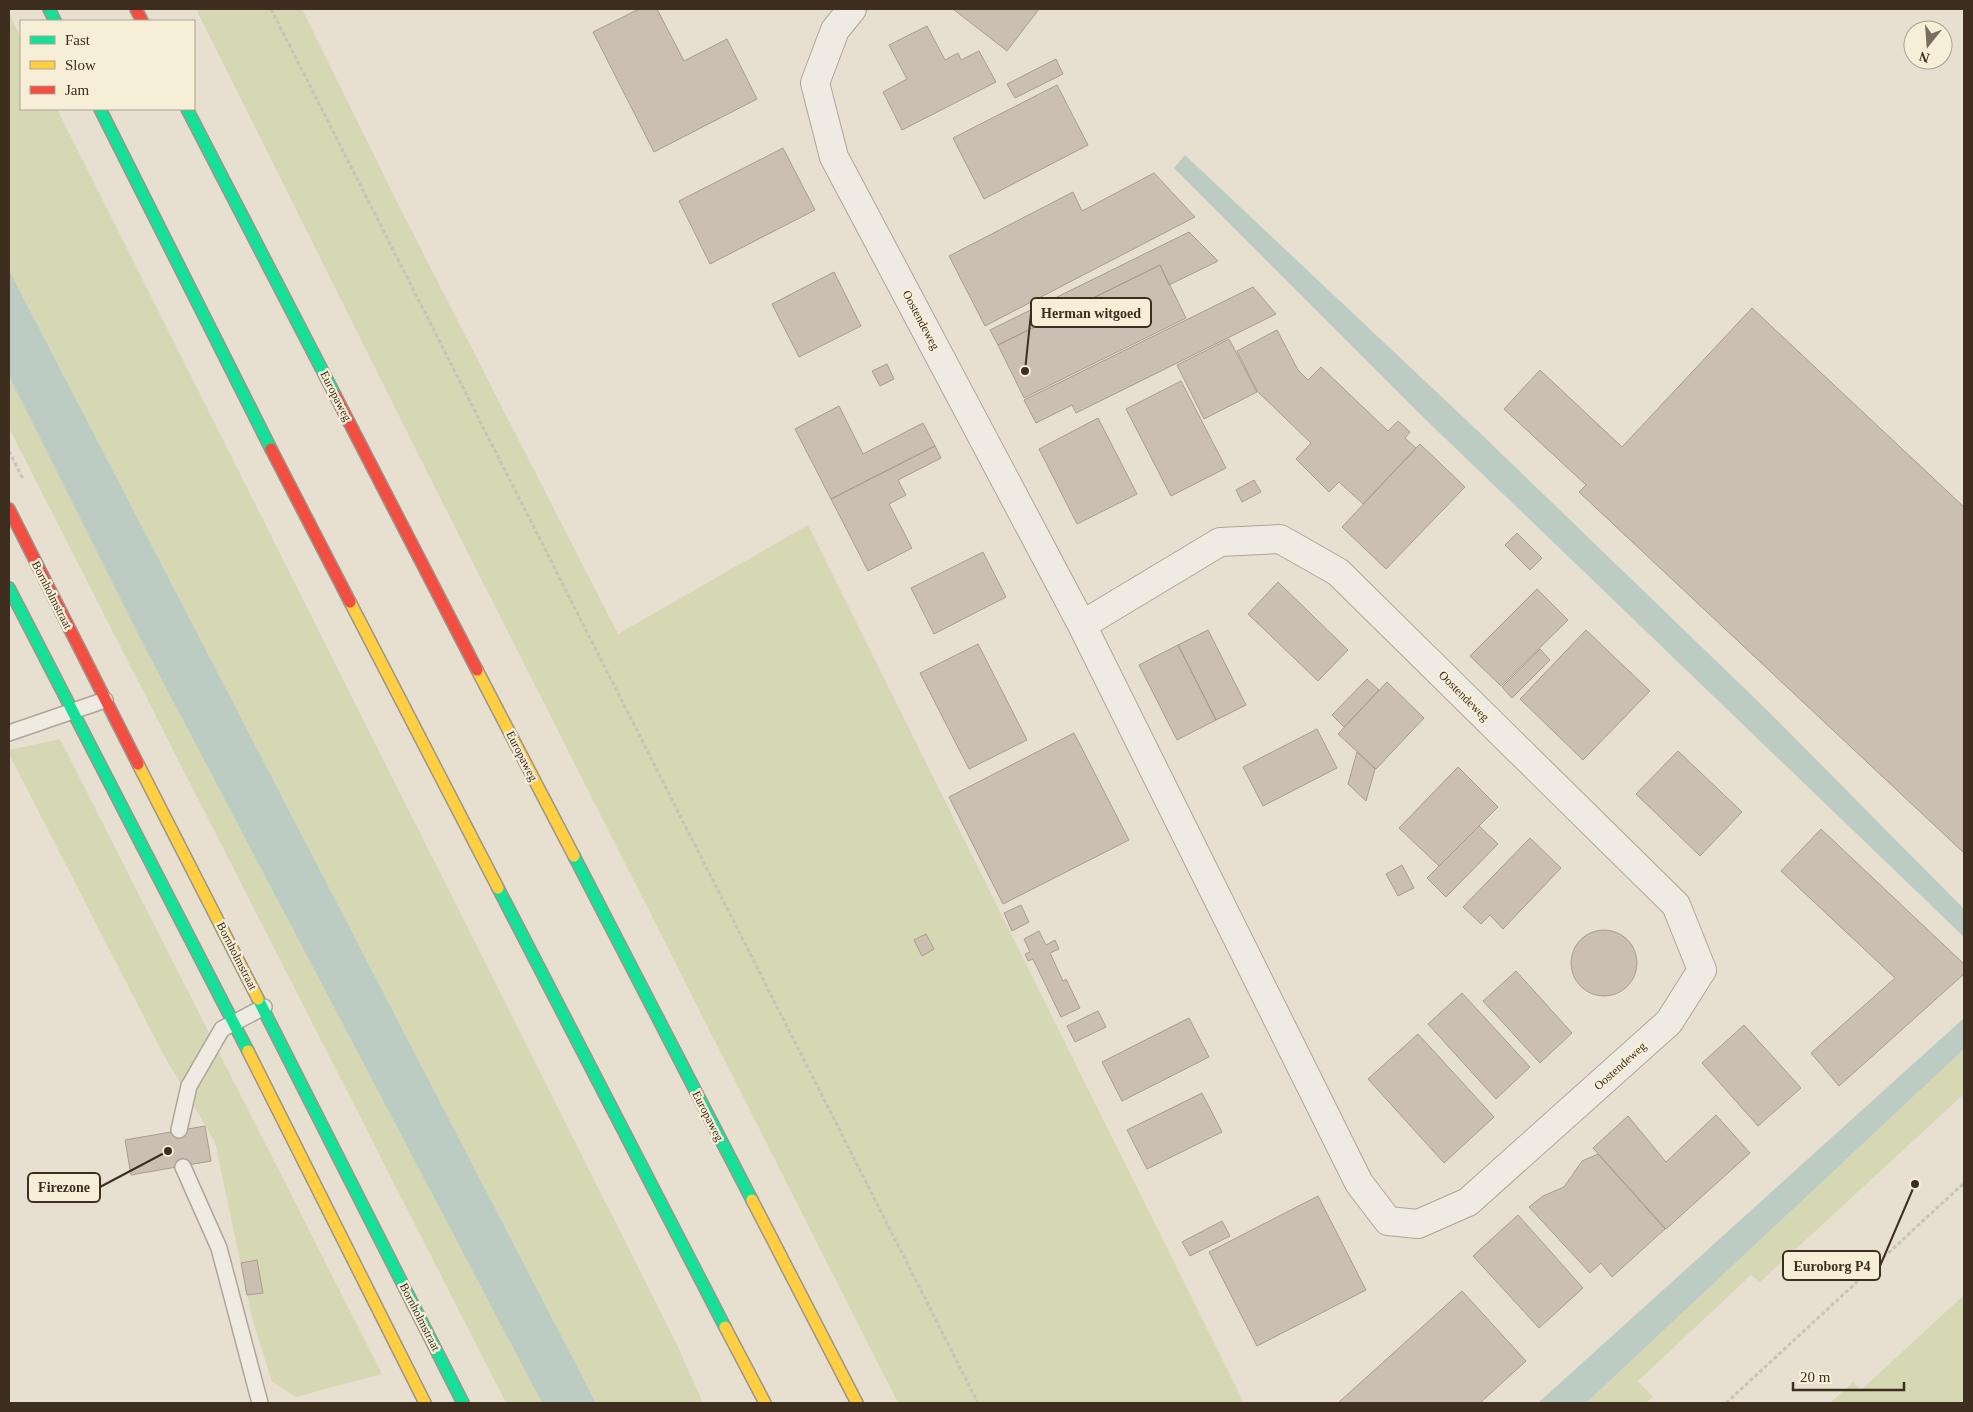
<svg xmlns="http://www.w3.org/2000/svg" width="1973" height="1412" font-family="Georgia,serif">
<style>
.green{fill:#d6d7b3}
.water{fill:#bcccc2}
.building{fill:#cbbfb2;stroke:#a89c90}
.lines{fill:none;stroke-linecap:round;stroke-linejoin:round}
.lane-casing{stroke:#ada599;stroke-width:18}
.street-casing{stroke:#ada599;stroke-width:30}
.fast-casing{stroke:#9c958a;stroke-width:14}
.slow-casing{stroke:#9c958a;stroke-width:14}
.jam-casing{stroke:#9c958a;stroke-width:14}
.path{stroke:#c8c2b9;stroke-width:3;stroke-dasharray:4 2.5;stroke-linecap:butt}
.lane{stroke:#efebe3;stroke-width:15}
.street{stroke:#efebe3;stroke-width:28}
.fast{stroke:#16e098;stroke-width:11}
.slow{stroke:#ffcf43;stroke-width:11}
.jam{stroke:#f24e42;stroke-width:11}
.labels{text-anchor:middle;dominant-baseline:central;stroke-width:4.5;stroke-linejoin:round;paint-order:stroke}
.street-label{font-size:12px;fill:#3d2e20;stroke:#f7eed8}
.leader{fill:none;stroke:#3d2e20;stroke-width:2}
.callout-dot{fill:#3d2e20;stroke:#f7eed8;stroke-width:2}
.callout{fill:#f7eed8;stroke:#3d2e20;stroke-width:2}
.callout-label{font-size:14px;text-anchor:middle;font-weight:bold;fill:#3d2e20}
</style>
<rect width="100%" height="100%" fill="#e7e0d1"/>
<path class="green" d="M196,9H302L399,206L618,634L808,525L1244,1403H898L420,458Z
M9,13L21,38V109H57L679,1349L703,1403H596L9,270Z
M9,376L143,644L542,1403H506L9,428Z
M60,739L382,1374L296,1397L272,1382L252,1318L215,1142L162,1052L9,754V750Z
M1964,1049V1094L1760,1282L1751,1275L1638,1381L1653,1397L1646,1403H1586Z
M1964,1295V1403H1830L1853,1382L1861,1390Z"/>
<path class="water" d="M1185,155L1479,432L1769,712L1964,909V937L1424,418L1174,168Z
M9,270L596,1403H542L143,644L9,376Z
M1964,1018V1049L1586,1403H1538Z"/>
<path class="building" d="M639,9H657L684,61L727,39L757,99L654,152L593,32Z
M953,9H1039L1007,51Z
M927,26L945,60L958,53L961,60L979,51L996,82L902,130L883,92L907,79L889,45Z
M1056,59L1063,74L1015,98L1007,84Z
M1057,85L1088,145L984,199L953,138Z
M783,148L815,210L710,264L679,201Z
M1154,173L1195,217L985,326L949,256L1073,192L1082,211Z
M1189,232L1218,261L1169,285L1160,265L998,345L990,330Z
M1160,265L1186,318L1024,398L998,345Z
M834,272L861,326L799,357L772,304Z
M1253,287L1276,314L1076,413L1072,405L1036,423L1024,400Z
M1752,308L1964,507V853L1579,492L1586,485L1504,409L1540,370L1622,447Z
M1277,330L1298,370L1308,380L1321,367L1388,431L1398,421L1410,432L1405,438L1416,448L1363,504L1339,482L1329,492L1296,459L1311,443L1257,391L1237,351Z
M1229,339L1257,392L1204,419L1177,365Z
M887,364L894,379L880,386L872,371Z
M1181,381L1226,468L1171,496L1126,409Z
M839,406L863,454L923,423L935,446L831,499L795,429Z
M1098,418L1137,494L1077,524L1039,449Z
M1420,444L1465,487L1386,569L1342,527Z
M935,446L941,458L898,480L906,495L889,504L912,548L868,571L831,499Z
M1254,480L1261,492L1242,502L1236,490Z
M1517,533L1542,558L1530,570L1505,545Z
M983,552L1006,597L934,634L911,588Z
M1278,582L1348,650L1318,681L1248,614Z
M1537,589L1568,620L1501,686L1470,656Z
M1208,630L1246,705L1216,720L1178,645Z
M1586,630L1650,691L1583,760L1520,699Z
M978,644L1027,740L969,769L920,673Z
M1178,645L1216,720L1177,740L1139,665Z
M1540,649L1550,660L1512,698L1502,687Z
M1367,679L1379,690L1344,727L1332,715Z
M1387,682L1424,718L1376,769L1338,734Z
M1317,729L1337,768L1263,806L1243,767Z
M1074,733L1129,840L1003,904L949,797Z
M1678,751L1742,812L1700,856L1636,794Z
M1357,752L1375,769L1366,801L1348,784Z
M1458,767L1498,807L1439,866L1399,828Z
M1479,826L1498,844L1446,897L1427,878Z
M1821,829L1964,964V974L1839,1086L1811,1053L1895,978L1781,871Z
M1530,838L1561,868L1503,929L1490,915L1481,924L1463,907Z
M1402,865L1414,888L1398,896L1386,874Z
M1021,905L1029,922L1012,931L1004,913Z
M1571 963a33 33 0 1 1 66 0a33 33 0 1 1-66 0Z
M1039,931L1046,945L1055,940L1059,949L1050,953L1063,981L1066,979L1080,1008L1061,1017L1033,959L1028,961L1025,954L1030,952L1024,939Z
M926,934L934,949L922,956L914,940Z
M1516,971L1572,1033L1540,1063L1483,1001Z
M1462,993L1530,1067L1496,1099L1428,1024Z
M1098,1011L1106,1027L1075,1042L1067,1026Z
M1189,1018L1209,1057L1122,1101L1102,1062Z
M1744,1025L1801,1088L1758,1126L1702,1063Z
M1418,1034L1494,1117L1444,1163L1368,1079Z
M1202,1093L1222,1132L1147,1169L1127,1130Z
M1716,1115L1750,1153L1666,1229L1593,1148L1628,1116L1666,1162Z
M205,1126L211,1161L131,1175L125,1140Z
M1598,1154L1665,1229L1612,1277L1601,1263L1590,1273L1529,1207L1543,1196L1564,1187L1582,1161Z
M1318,1196L1366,1290L1257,1346L1209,1252Z
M1518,1215L1583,1288L1539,1328L1473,1256Z
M1222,1221L1230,1236L1190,1256L1182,1242Z
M257,1260L263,1293L247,1295L241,1263Z
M1462,1291L1526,1361L1480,1403H1338Z"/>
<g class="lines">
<g class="lane-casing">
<path id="lane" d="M9,733L105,700
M179,1130L189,1086L222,1029L264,1007
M183,1167L219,1248L260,1403"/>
</g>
<g class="street-casing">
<path id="street" d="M852,9L835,30L815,83L834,157L1082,625L1359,1183L1388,1221L1418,1224L1468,1202L1669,1022L1702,970L1676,905L1338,572L1280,539L1220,542L1082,625"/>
</g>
<g class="fast-casing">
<path id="fast" d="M49,9L55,21
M100,109L271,449
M187,109L335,395
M9,588L248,1051
M574,856L752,1200
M498,888L725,1327
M258,999L463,1403"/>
</g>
<g class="slow-casing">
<path id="slow" d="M350,602L498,888
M477,670L574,856
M138,764L258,999
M248,1051L425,1403
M752,1200L857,1403
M725,1327L765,1403"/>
</g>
<g class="jam-casing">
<path id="jam" d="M136,9L142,21
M335,395L477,670
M271,449L350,602
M9,509L138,764"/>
</g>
<path class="path" d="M271,9L978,1403
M9,451L23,479
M1726,1403L1964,1183"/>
<use href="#lane" class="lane"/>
<use href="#street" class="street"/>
<use href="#fast" class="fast"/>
<use href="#slow" class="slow"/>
<use href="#jam" class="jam"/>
</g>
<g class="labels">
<g class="street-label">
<text transform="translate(921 320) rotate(62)">Oostendeweg</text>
<text transform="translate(336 396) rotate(63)">Europaweg</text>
<text transform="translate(52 595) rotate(63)">Bornholmstraat</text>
<text transform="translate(1464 696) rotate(45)">Oostendeweg</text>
<text transform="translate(522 756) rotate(63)">Europaweg</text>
<text transform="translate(237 956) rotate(63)">Bornholmstraat</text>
<text transform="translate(1620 1066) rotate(-42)">Oostendeweg</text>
<text transform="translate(708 1116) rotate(63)">Europaweg</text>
<text transform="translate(420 1317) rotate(63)">Bornholmstraat</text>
</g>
</g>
<path class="leader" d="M1025 371L1031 313M168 1151L100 1187M1915 1184L1880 1266"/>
<g class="callout-dot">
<circle cx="1025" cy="371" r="5"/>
<circle cx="168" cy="1151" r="5"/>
<circle cx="1915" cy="1184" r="5"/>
</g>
<g class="callout">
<rect x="1031" y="298" width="120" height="29" rx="5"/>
<rect x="28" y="1173" width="72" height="29" rx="5"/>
<rect x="1783" y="1251" width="97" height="29" rx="5"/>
</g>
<g class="callout-label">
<text x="1091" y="318">Herman witgoed</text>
<text x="64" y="1192">Firezone</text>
<text x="1832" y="1271">Euroborg P4</text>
</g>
<rect width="1973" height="1412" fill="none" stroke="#3d2e20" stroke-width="20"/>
<rect x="20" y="20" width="175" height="90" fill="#f7eed8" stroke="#ada18e"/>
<rect x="30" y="36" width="25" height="8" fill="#16e098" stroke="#ada18e"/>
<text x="65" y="45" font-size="15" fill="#3d2e20">Fast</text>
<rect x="30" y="61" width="25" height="8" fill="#ffcf43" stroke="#ada18e"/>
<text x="65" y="70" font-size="15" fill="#3d2e20">Slow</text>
<rect x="30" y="86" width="25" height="8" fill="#f24e42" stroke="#ada18e"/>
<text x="65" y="95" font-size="15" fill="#3d2e20">Jam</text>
<g transform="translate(1928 45) rotate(197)"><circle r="24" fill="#f7eed8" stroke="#ada18e"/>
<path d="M0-4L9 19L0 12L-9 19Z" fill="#786c5e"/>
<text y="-8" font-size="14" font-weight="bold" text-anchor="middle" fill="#3d2e20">N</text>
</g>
<path d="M1793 1382v8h111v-8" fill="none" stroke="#3d2e20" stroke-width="2.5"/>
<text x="1800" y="1382" font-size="15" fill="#3d2e20" stroke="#f7eed8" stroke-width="4" paint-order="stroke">20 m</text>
</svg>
